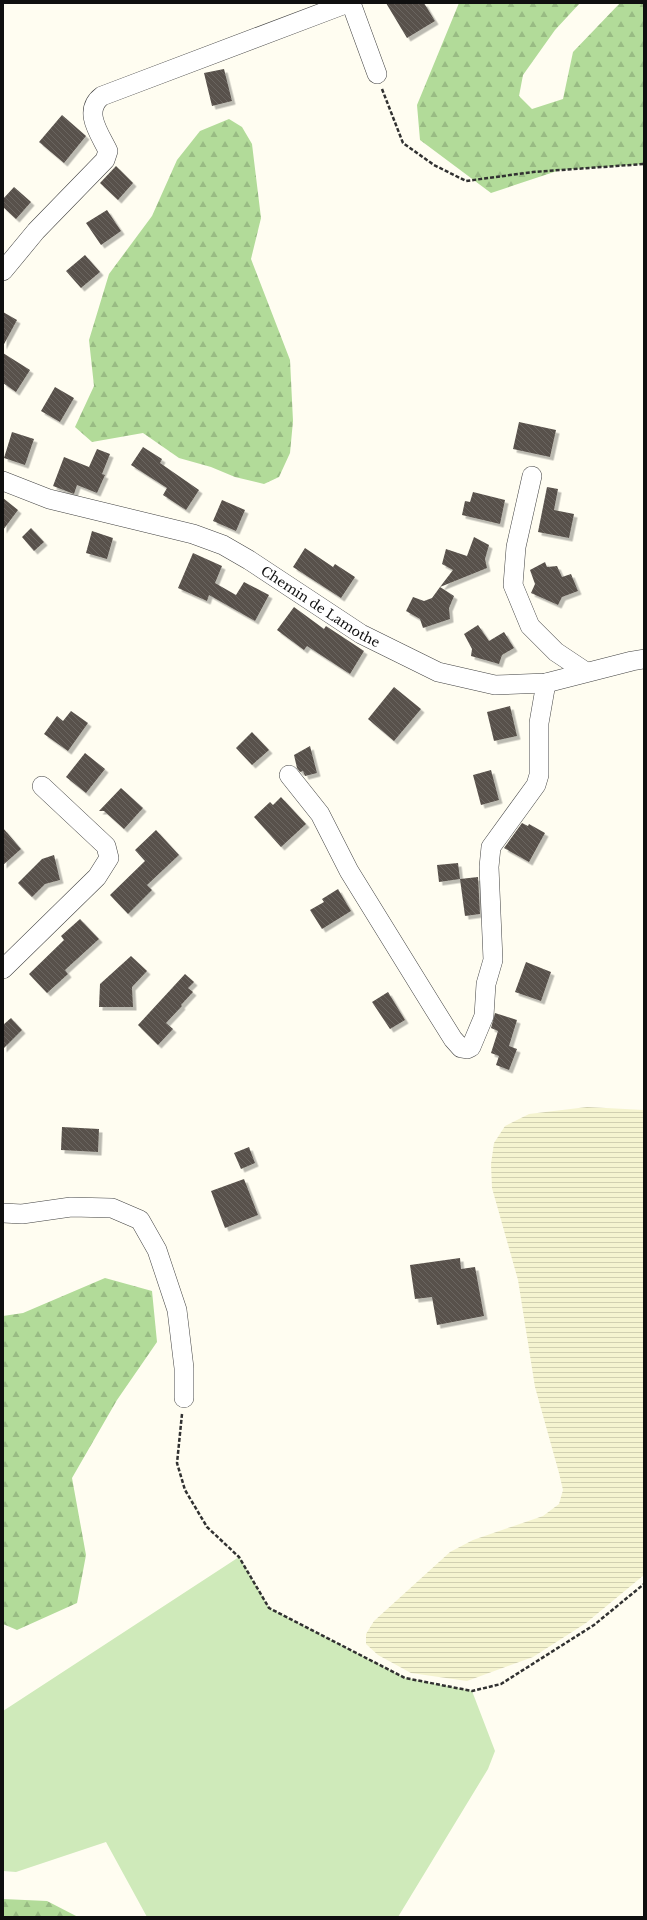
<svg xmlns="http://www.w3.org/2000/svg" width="647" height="1920" font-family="'Libre Baskerville',serif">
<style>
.farmland{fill:url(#farmland-rules)}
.grass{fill:#cfeaba}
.forest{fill:url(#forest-firs)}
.building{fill:url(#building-back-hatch);filter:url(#shadow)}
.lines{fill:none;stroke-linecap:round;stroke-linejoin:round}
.minor-casing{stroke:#424242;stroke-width:20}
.path{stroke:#313131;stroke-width:2.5;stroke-dasharray:4 2;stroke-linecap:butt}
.minor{stroke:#fff;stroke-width:19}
.labels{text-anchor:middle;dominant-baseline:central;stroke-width:4;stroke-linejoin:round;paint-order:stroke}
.street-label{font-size:13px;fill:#0f0f0f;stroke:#fff}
</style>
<defs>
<pattern id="farmland-rules" width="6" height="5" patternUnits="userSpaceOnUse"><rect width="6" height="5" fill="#f5f4d0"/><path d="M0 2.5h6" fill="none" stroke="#d1d0b1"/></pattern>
<pattern id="forest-firs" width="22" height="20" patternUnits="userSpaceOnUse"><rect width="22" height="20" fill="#b2db99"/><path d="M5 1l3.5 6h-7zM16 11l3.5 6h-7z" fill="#98bb83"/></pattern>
<pattern id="building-back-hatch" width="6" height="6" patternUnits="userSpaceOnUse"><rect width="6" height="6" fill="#58514b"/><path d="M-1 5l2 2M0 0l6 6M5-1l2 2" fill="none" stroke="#6b6561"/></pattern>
<filter id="shadow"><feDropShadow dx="3.5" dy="3.5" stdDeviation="0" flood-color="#0004"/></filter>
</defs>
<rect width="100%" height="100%" fill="#fffdf1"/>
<path class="farmland" d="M587,1107L644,1110V1575L586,1623L533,1657L467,1681L411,1673L378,1655L366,1644V1634L374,1621L450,1552L473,1540L543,1516L559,1504L563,1490L559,1473L535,1387L518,1280L492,1188L491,1164L494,1143L505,1126L529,1114Z"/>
<path class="grass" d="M239,1557L269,1608L405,1678L472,1691L495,1751L488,1769L398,1917H147L106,1842L16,1872L3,1871V1711Z"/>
<path class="forest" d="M459,3H580L555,30L523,75L519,96L532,109L563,99L573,52L620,3H644V164L560,170L491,193L420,140L417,105Z
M229,119L242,127L252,144L261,218L251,259L290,360L293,421L290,453L279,477L264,484L235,477L211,467L179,458L143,433L92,442L75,427L94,386L89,340L109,274L152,216L177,160L200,131Z
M105,1278L152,1291L157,1342L117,1400L72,1478L86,1555L77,1603L17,1630L3,1624V1316L23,1313Z
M3,1899L47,1901L78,1917H3Z"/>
<path class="building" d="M386,3H424L435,21L407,38Z
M224,69L232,101L212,106L204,73Z
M62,115L86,136L64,163L39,142Z
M116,166L133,183L118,200L100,183Z
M14,187L31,202L16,219L3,207V199Z
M107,210L121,231L101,245L86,223Z
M85,255L100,272L81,288L66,271Z
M3,312L17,320L3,346Z
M3,353L30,370L16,392L3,383Z
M55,387L74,398L60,422L41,411Z
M519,422L556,430L550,457L513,449Z
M12,432L34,439L25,465L4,458Z
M143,447L162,459L160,463L199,490L186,510L163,495L167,488L131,465Z
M97,449L110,454L102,474L105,475L97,493L77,485L74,494L53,486L64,457L89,467Z
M547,487L558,489L554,510L574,514L569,538L538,532Z
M473,492L505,500L500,524L462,515L465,501L470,502Z
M3,498L18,510L3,530Z
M222,500L245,510L236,531L213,521Z
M31,528L44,542L34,551L22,537Z
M92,531L113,538L107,559L86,553Z
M474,537L489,545L485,559L487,568L440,587L453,570L442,564L446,549L467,556Z
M305,548L333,567L335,564L355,577L341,598L293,567Z
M193,553L222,566L215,583L236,595L244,582L269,595L255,621L209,595L207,601L178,588Z
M545,562L547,567L557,566L562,577L571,574L578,591L562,597L558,605L531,593L535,584L530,570Z
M440,587L454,596L449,608L450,619L423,628L420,619L406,611L413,597L424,601L432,598Z
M294,607L324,629L326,626L364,651L350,674L307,646L304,650L277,630Z
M478,625L489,641L504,632L514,648L502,655L499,664L471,656L472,649L464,634Z
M394,687L421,709L394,741L368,719Z
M510,706L517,736L494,741L487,712Z
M71,711L88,723L68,751L44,734L57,716L63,721Z
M252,732L269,750L252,765L236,748Z
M310,746L317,773L305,776L303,771L300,772L297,768L294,755Z
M85,753L105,769L86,793L66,777Z
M491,770L499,800L481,805L473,775Z
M121,788L143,808L124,829L104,811H99Z
M281,797L306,824L281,847L254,817L270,802L273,805Z
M522,823L528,826L529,824L545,833L529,862L504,848Z
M3,828L21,849L3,865Z
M156,830L179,855L147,885L152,890L128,914L110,895L145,861L135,850Z
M54,855L60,880L45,884L32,897L18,883L42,859Z
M458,863L460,879L439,882L437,865Z
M478,877L480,914L465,916L460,879Z
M338,889L351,911L322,929L310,910L324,902L322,899Z
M80,919L99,939L65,970L68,974L47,993L29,974L64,940L61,936Z
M131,956L147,971L132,987L133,1007H99L100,984Z
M526,962L551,972L541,1001L515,992Z
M185,974L194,982L188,988L193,992L181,1005L182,1006L166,1023L173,1029L158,1045L138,1025Z
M388,992L405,1020L390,1029L372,1002Z
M495,1013L517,1020L509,1046L517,1049L509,1070L496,1065L499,1056L491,1053L498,1031L491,1028Z
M11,1018L22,1030L3,1049V1025Z
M62,1127L99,1129L98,1152L61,1150Z
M249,1147L255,1163L241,1169L234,1153Z
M244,1179L258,1215L225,1228L211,1191Z
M460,1258L461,1269L475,1267L484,1316L437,1325L432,1297L415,1299L410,1265Z"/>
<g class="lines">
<g class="minor-casing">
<g id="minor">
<path d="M351,3L377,74"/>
<path d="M3,271L36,231L105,160L108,151C100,134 82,111 102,96L348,3"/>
<path d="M532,476L516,547L513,585L530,626L556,652L586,672"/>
<path id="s1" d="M3,481L49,499L193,534L223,545L249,560L361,634L438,672L495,685L546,683L632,661L644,659"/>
<path d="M289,775L320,814L349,871L433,1007L453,1039L461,1048L467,1049L471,1047L484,1016L486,984L493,960L489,867L491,847L536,785L539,775V723L546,683"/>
<path d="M3,969L97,877L109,858L106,846L42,786"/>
<path d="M3,1213L22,1214L71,1207L112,1208L140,1220L157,1250L177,1310L184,1368V1398"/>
</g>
</g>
<path class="path" d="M382,89L403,143L434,165L466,181L533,172L644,164
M182,1414L177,1463L185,1490L207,1527L239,1557L269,1608L405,1678L472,1691L501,1684L594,1625L644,1584"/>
<use href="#minor" class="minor"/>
</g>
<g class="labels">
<g class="street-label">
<text stroke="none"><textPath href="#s1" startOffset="345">Chemin de Lamothe</textPath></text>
</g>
</g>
<rect width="647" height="1920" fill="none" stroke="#0f0f0f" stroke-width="8"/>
</svg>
